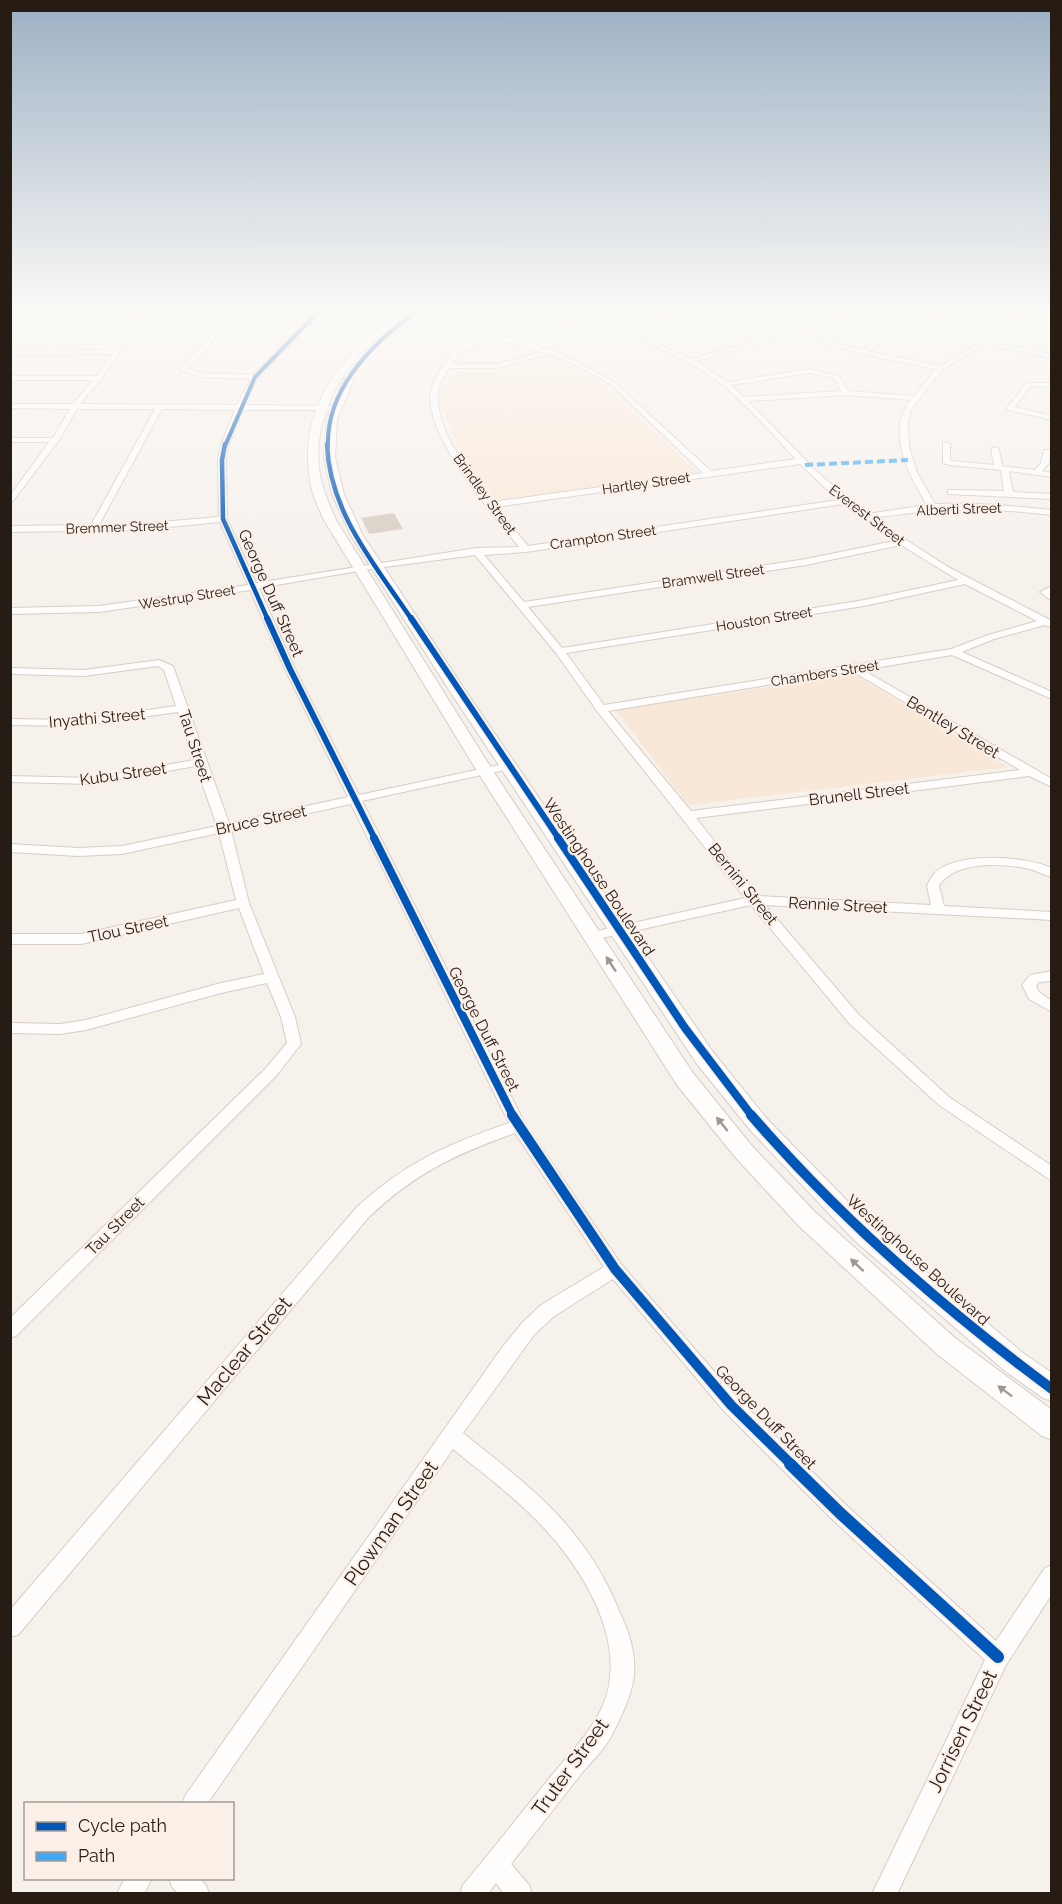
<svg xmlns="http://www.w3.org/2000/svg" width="1062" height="1904" font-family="Raleway,sans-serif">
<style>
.built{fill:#f9e8d9}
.green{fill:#f9e7d8}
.building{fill:#d7ccc2}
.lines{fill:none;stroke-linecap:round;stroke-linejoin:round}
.street-casing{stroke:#d5cdc6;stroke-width:2}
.secondary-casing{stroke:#d5cdc6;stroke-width:2}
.street{fill:#fefdfc;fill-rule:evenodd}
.secondary{fill:#fefdfc;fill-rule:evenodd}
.quiet{stroke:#3fa9f5;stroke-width:4;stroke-dasharray:8 4;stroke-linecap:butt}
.cycleway-far5-casing{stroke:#fbf0e8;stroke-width:6}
.cycleway-far4-casing{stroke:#fbf0e8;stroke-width:7}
.cycleway-far3-casing{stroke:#fbf0e8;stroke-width:9}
.cycleway-far2-casing{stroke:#fbf0e8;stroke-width:11}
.cycleway-far1-casing{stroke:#fbf0e8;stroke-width:14}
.cycleway-casing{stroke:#fbf0e8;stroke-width:16}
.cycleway-far5{stroke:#0057b8;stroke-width:4}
.cycleway-far4{stroke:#0057b8;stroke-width:4.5}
.cycleway-far3{stroke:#0057b8;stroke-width:6}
.cycleway-far2{stroke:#0057b8;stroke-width:8}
.cycleway-far1{stroke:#0057b8;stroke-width:10}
.cycleway{stroke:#0057b8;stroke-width:12}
.oneway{fill:#9d9894}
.labels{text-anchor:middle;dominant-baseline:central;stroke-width:4.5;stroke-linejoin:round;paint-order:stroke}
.far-street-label{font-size:14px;fill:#261c14;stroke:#fbf0e8}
.street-label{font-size:16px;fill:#261c14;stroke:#fbf0e8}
.near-street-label{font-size:20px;fill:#261c14;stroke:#fbf0e8}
</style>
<rect width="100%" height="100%" fill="#f7f1ec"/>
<path class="built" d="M555,358L594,378L633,411L698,473L496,500L458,446L441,408L442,391L456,371L494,372Z"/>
<path class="green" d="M854,674L1008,767L688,805L616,710Z"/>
<path class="building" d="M394,513L403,529L369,534L361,518Z"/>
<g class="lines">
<g class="street-casing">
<path id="street" d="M10,307H272L318,309L326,307L323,312L258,378L244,405L335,406H338V410H243L228,447L226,460L227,519L256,583L476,548L519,547C493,515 423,434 431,391C433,379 443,365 451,356C471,336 502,326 526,313L499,307L534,309L592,323L654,342L691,359L757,341L634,307H642L764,339L792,332L813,322L750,307H759L818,320L849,307H856L800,333L861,350L944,307H951L868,351L940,366L1037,307H1044L943,369L912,408L908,421L909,447L917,472L935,504C974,502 1013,506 1052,510V515C986,507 938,508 872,518L948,567L1052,621V628L1045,625L994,639L962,652L1052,692V699L952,655L863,670L1052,779V787L1029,776L696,818L758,896L931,905L927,886C929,882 931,877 934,874C955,851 1025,856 1052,868V877C1044,875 1037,871 1029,869C1003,863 955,860 939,886L944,906L1052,912V920L765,905L859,1015L949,1097L1052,1166V1181L939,1105L849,1023L751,905L593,940L588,939L586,936L588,933L593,932L745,898L597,711L556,653L475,555L370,569L259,588L295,669L359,795L509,763L515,766L509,769L362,801L524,1122L621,1264L738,1399L847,1506L996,1641L1045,1568L1052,1565V1594L1006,1665L897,1894H872L985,1660L833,1520L724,1411L613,1279L553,1317L534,1335L463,1433C532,1488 586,1528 620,1613C629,1632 636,1653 634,1675C632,1695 621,1717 612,1735C605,1749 591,1762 581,1774C558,1804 534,1834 511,1864L529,1885L532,1894H504L496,1883L488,1894H460L463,1885C493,1849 522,1812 552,1775C566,1758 582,1741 594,1722C641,1651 579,1559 526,1510C503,1488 477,1469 453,1449L207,1804H182L185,1796L501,1349L522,1323L541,1305L604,1267L515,1133C454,1155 415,1173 368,1218L18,1635L10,1637V1610L356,1208C406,1162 446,1145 509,1123L351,804L231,830L249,903L295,1017L301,1044L276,1076L16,1336L10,1338V1318L266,1068L287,1043L281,1017L267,983L221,993L86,1030L60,1034L10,1033V1023L60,1024L86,1020L221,983L264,974L239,908L81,944H10V934H81L236,900L219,833L122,854L78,856L10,852V844L78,848L122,846L217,826L196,766L92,784L10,782V776L92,778L194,760L178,712L76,726L10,725V719L76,720L176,706L164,670L158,666L84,676L10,674V668L84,670L159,660L173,666L229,823L348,797L285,669L250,590L99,612L10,614V608L99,606L248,585L220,522L138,530L10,532V526L91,525L155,409H77L59,440L10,505V496L49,442H10V438H53L70,409L10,408V404H73L93,380H10V376H97L112,354L10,355V351L115,350L128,332H10V328H130L143,310L10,311ZM149,310H226L208,339L179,370L201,377L251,379L237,405L80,404L101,379ZM232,310L314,312L253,375L201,373L187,369L213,341ZM533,314C600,327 672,343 725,387C750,408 773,435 796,459L711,471L613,381L553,350L494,334ZM794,335L862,354L936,369L914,396L848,391L839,376L810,369L727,382L696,361ZM490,337L541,352L498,364H452L463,353ZM548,354L580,367L609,383L703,473L492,502C471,475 435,430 438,394C438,385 444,376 449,368H498ZM810,373L834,378L841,391L744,397L731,385ZM846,395L911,400C885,431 909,475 927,505L867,514L817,472L748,401ZM162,409L235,410L220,447L218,460L219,517L138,524L99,525ZM800,464L838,500L528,546L496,507ZM843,504L894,541L806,559L524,602L484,555L526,552ZM901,545L958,580L864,600L562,648L528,607L806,565ZM965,584L1037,621L988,635L951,649L604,705L566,653L864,606ZM852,671L1020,770L691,811L608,711Z
M999,344L1052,354V358L997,347Z
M1026,383H1052V387L1030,386L1015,407L1052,416V420L1008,410L1007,408Z
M943,442L950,444V460L952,461L994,465L991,449L995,447L999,449L1002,466L1035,470L1041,463L1044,450H1050L1049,463L1042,471L1052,473V477L1009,471L1013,492L1052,494V499L948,494V490H951L1004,491L1001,470L950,465L943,463Z
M1052,586V601L1040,592Z
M1052,971V981L1039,982L1036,986L1039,992L1052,1001V1012L1029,999L1022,985L1030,975Z
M125,1878H152L144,1894H117Z
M169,1878H199L206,1885L209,1894H179L172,1887Z"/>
</g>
<g class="secondary-casing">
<path id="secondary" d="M405,307H414C399,322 380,333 365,349C330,385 307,440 324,490C327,500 332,510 336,520L493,771L693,1073L752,1146L815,1212L955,1338L1052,1410V1440L1042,1436L937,1354L799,1226L736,1158L677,1085L477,771L324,520C319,509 313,497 311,486C295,406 345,350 405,307Z
M345,377L354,379L337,419L335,457L344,494L362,534L465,690L713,1052L767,1119L872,1226L1023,1353L1052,1373V1401L1043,1398L1005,1371L854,1240L751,1131L697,1064L449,690L350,534L332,494L324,457L327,419Z"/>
</g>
<use href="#street" class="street"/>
<use href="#secondary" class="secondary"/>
<path class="quiet" d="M805,465L908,460"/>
<g class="cycleway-far5-casing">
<path id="cycleway-far5" d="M225,446L255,377L323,307
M328,446C326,386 378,338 423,307"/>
</g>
<g class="cycleway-far4-casing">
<path id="cycleway-far4" d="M225,444L222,460L223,519L268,620
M327,444C329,512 376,566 412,620"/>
</g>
<g class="cycleway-far3-casing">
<path id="cycleway-far3" d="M267,618L290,669L375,839
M411,618L559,839"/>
</g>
<g class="cycleway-far2-casing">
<path id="cycleway-far2" d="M374,838L513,1116
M558,838L685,1028L752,1116"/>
</g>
<g class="cycleway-far1-casing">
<path id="cycleway-far1" d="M512,1115L615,1269L731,1405L792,1465
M751,1115C839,1217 944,1309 1052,1389"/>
</g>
<g class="cycleway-casing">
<path id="cycleway" d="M790,1464L840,1513L998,1657"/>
</g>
<use href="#cycleway-far5" class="cycleway-far5"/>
<use href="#cycleway-far4" class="cycleway-far4"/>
<use href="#cycleway-far3" class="cycleway-far3"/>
<use href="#cycleway-far2" class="cycleway-far2"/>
<use href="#cycleway-far1" class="cycleway-far1"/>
<use href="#cycleway" class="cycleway"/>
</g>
<defs><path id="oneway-solid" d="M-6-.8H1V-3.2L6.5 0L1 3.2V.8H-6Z" transform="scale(1.5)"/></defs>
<g class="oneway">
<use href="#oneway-solid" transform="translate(611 964) rotate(-123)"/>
<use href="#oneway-solid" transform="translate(722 1124) rotate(-129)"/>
<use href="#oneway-solid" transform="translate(857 1265) rotate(-137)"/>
<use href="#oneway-solid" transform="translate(1005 1391) rotate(-143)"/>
</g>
<linearGradient id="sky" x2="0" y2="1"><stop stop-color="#9cb0c4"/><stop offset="0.54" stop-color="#fbf9f6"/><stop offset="1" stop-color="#fbf9f6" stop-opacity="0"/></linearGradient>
<rect width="1062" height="573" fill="url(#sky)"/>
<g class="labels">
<g class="far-street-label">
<text transform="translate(646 483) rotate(-8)">Hartley Street</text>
<text transform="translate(485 494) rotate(54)">Brindley Street</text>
<text transform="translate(959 509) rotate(-2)">Alberti Street</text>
<text transform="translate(867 515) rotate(37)">Everest Street</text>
<text transform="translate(117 527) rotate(-2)">Bremmer Street</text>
<text transform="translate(603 537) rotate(-8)">Crampton Street</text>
<text transform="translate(713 576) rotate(-8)">Bramwell Street</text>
<text transform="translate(187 597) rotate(-9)">Westrup Street</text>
<text transform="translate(764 619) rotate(-9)">Houston Street</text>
<text transform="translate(825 673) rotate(-9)">Chambers Street</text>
</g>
<g class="street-label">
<text transform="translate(271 593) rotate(66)">George Duff Street</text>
<text transform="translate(97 718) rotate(-5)">Inyathi Street</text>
<text transform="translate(953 727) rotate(31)">Bentley Street</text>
<text transform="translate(195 746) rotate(72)">Tau Street</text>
<text transform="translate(123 774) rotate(-8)">Kubu Street</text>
<text transform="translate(859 794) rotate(-7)">Brunell Street</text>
<text transform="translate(261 820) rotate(-12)">Bruce Street</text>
<text transform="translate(599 877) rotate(56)">Westinghouse Boulevard</text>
<text transform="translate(743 884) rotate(51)">Bernini Street</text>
<text transform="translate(838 905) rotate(3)">Rennie Street</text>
<text transform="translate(128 929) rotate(-12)">Tlou Street</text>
<text transform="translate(484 1029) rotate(63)">George Duff Street</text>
<text transform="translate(115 1226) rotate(-45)">Tau Street</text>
<text transform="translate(918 1260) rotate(42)">Westinghouse Boulevard</text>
<text transform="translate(766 1417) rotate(46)">George Duff Street</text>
</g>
<g class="near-street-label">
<text transform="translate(244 1351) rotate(-50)">Maclear Street</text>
<text transform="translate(391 1523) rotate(-55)">Plowman Street</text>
<text transform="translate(962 1731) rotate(-64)">Jorrisen Street</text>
<text transform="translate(570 1767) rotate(-54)">Truter Street</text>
</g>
</g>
<rect width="1062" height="1904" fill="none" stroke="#261c14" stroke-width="24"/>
<rect x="24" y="1802" width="210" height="78" fill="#fbf0e8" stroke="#a69b93" stroke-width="1.5"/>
<rect x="36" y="1822" width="30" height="9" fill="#0057b8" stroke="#a69b93" stroke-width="1.5"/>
<text x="78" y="1832" font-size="18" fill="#261c14">Cycle path</text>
<rect x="36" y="1852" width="30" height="9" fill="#3fa9f5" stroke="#a69b93" stroke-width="1.5"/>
<text x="78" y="1862" font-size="18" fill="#261c14">Path</text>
</svg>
